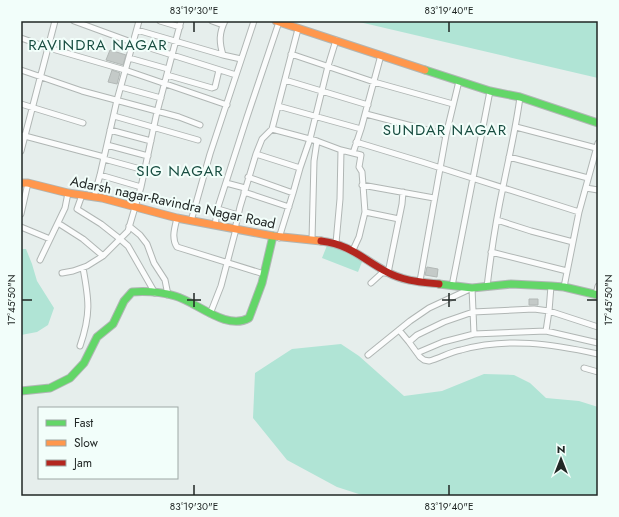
<svg xmlns="http://www.w3.org/2000/svg" width="619" height="517" font-family="Jost,sans-serif">
<style>
.green{fill:#b0e4d5}
.building{fill:#c4cac8;stroke:#b2b8b6}
.lines{fill:none;stroke-linecap:round;stroke-linejoin:round}
.street-casing{stroke:#b0b6b4;stroke-width:7}
.fast-casing{stroke:#b0b6b4;stroke-width:9}
.slow-casing{stroke:#b0b6b4;stroke-width:9}
.jam-casing{stroke:#b0b6b4;stroke-width:9}
.street{stroke:#fbfcfc;stroke-width:5}
.fast{stroke:#63d668;stroke-width:7}
.slow{stroke:#ff974d;stroke-width:7}
.jam{stroke:#b3261e;stroke-width:7}
.ticks{fill:none;stroke:#212725;stroke-width:1.5}
.labels{text-anchor:middle;dominant-baseline:central;stroke-width:4;stroke-linejoin:round;paint-order:stroke}
.street-label{font-size:14px;fill:#212725;stroke:#f2fefa}
.neighbourhood-label{font-size:15px;letter-spacing:1px;fill:#184d41;stroke:#f2fefa}
.neatline{fill:none;stroke:#212725;stroke-width:1.5}
.ticks-label{font-size:10px;text-anchor:middle;fill:#212725}
</style>
<rect width="100%" height="100%" fill="#e6eeec"/>
<path class="green" d="M355,21H598V78Z
M328,243L364,257L358,272L322,258Z
M21,249H26L32,264L37,281L54,308L48,325L37,332L21,335Z
M341,344L359,356L404,396L442,391L484,374L514,375L530,383L546,398L579,401L598,407V496H365L337,487L287,460L253,418L255,373L292,349Z"/>
<path class="building" d="M110,50L126,55L123,65L106,60Z
M112,70L120,73L117,84L108,82Z
M427,267L438,269L437,277L425,275Z
M529,299H538V305H529Z"/>
<g class="lines">
<g class="street-casing">
<path id="street" d="M74,21L134,43L236,75
M160,21L180,27
M212,21L223,25
M137,30L223,55L241,59
M21,38L49,48L125,70L227,105
M291,54L374,82L453,104
M223,55C219,42 219,33 225,21
M129,58L168,69
M21,70L82,91L179,117L200,125
M167,75L212,88L215,87L219,70
M285,80L368,105
M121,87L161,98
M21,104L83,123
M278,106L361,129
M366,114L446,135
M114,116L198,140
M516,127L596,148
M272,129L317,141L341,150L353,153L361,129L381,55
M110,130L151,141
M21,135L104,157
M356,142L422,162L579,212
M107,145L148,156
M21,151L55,21
M256,154L300,168
M509,157L588,178
M104,159L144,170
M100,175L141,187
M248,177L293,193
M226,183L245,188
M362,185L434,198
M586,188L598,190
M244,192L289,207
M82,195L77,209L101,224L120,239L128,246L155,293
M94,197L100,175L117,100L139,21
M218,209L238,215
M365,212L399,219
M21,214L28,183
M177,218C175,227 171,238 177,247L264,274
M497,220L531,231L573,242
M191,221L210,154L254,21
M58,223L83,239L103,256
M215,225L218,207L247,117L279,22
M129,226L140,235L147,244L154,263L165,280L168,295
M21,227L50,239
M235,229L240,207L256,154L262,139L272,129L298,29
M279,238L293,193L300,168L310,139L328,66L336,40
M312,240L314,161L317,141
M336,243L340,199L341,150
M353,250L359,237L365,212L362,172L359,167L361,155L353,153
M491,252L567,271
M40,260L65,208L68,193
M62,273L73,271L87,266L103,256L128,231L141,187L157,112L181,21
M420,281L446,135L459,81
M371,283L382,273H388L402,204L403,192
M452,286L490,91
M487,287C491,253 496,220 503,187C509,157 516,128 520,97
M564,287L579,212L598,143
M596,294L598,286
M210,314L221,286L236,229
M399,330L409,342L420,357L424,360L429,361C440,358 450,352 461,350C507,337 552,344 598,354
M546,331L549,311L551,286
M409,342L417,335L444,322L473,312L534,309L549,311L598,327
M80,346C91,314 89,300 83,268
M417,353L443,342L474,334L546,331L598,343
M368,355L410,321L429,308L472,288L474,334
M584,368L598,372"/>
</g>
<g class="fast-casing">
<path id="fast" d="M425,70L490,91L520,97L598,123
M439,284L472,288L511,284L551,286L564,287L598,295
M21,391L50,388L70,378L84,363L97,337L113,324L124,301L132,292C146,291 161,292 175,296C197,302 226,331 249,318L262,283L273,236"/>
</g>
<g class="slow-casing">
<path id="slow" d="M276,21L425,70
M21,183H28L68,193L102,198L177,218L273,236L321,241"/>
</g>
<g class="jam-casing">
<path id="jam" d="M321,241C352,245 362,259 387,272C403,281 421,282 439,284"/>
</g>
<use href="#street" class="street"/>
<use href="#fast" class="fast"/>
<use href="#slow" class="slow"/>
<use href="#jam" class="jam"/>
</g>
<path class="ticks" d="M194,22V32M449,22V32M194,293V307M449,293V307M22,300H32M187,300H201M442,300H456M587,300H597M194,485V495M449,485V495"/>
<g class="labels">
<g class="street-label">
<text transform="translate(173 202) rotate(12)">Adarsh nagar-Ravindra Nagar Road</text>
</g>
<g class="neighbourhood-label">
<text x="98" y="45">RAVINDRA NAGAR</text>
<text x="445" y="130">SUNDAR NAGAR</text>
<text x="180" y="171">SIG NAGAR</text>
</g>
</g>
<rect width="619" height="517" fill="none" stroke="#f2fefa" stroke-width="44"/>
<rect x="38" y="407" width="140" height="72" fill="#f2fefa" stroke="#9ea8a5"/>
<rect x="46" y="420" width="20" height="6" fill="#63d668" stroke="#9ea8a5"/>
<text x="74" y="427" font-size="12" fill="#212725">Fast</text>
<rect x="46" y="440" width="20" height="6" fill="#ff974d" stroke="#9ea8a5"/>
<text x="74" y="447" font-size="12" fill="#212725">Slow</text>
<rect x="46" y="460" width="20" height="6" fill="#b3261e" stroke="#9ea8a5"/>
<text x="74" y="467" font-size="12" fill="#212725">Jam</text>
<g transform="translate(561 459)" stroke="#f2fefa" stroke-width="3" paint-order="stroke">
<path d="M0-3L7 15L0 10L-7 15Z" fill="#212725"/>
<text y="-6" font-size="11" font-weight="bold" text-anchor="middle" fill="#212725">N</text>
</g>
<rect x="22" y="22" width="575" height="473" class="neatline"/>
<g class="ticks-label">
<text x="194" y="14">83°19'30"E</text>
<text x="449" y="14">83°19'40"E</text>
<text transform="translate(11 300) rotate(-90)" y="4">17°45'50"N</text>
<text transform="translate(608 300) rotate(-90)" y="4">17°45'50"N</text>
<text x="194" y="510">83°19'30"E</text>
<text x="449" y="510">83°19'40"E</text>
</g>
</svg>
